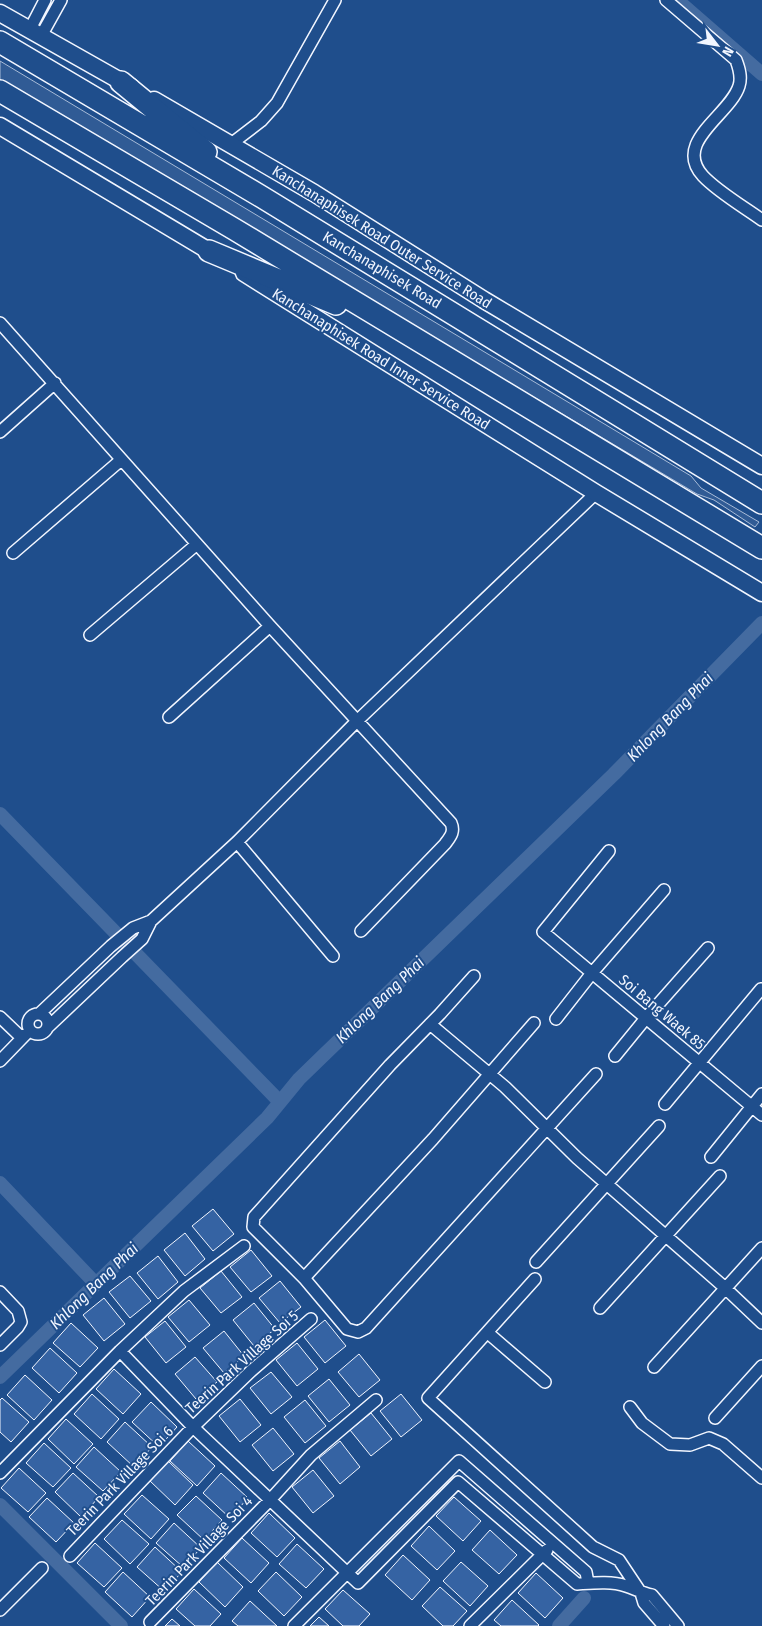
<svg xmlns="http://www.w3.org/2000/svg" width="762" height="1626" font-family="'Fira Sans Condensed',sans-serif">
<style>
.built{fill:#305b95;stroke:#a8bbd7}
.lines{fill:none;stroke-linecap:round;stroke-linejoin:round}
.canal{stroke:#446ba0;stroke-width:14}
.building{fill:#3563a3;stroke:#f2f6ff}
.street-casing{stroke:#f2f6ff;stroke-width:14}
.secondary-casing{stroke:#f2f6ff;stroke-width:19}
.highway-casing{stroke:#f2f6ff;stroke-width:24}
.street{stroke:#1f4e8c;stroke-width:11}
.secondary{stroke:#1f4e8c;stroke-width:16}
.highway{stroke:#1f4e8c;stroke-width:21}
.labels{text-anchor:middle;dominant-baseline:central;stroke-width:4;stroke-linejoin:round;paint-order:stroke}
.street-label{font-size:15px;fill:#f2f6ff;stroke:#1f4e8c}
.water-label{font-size:16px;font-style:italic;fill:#f2f6ff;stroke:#1f4e8c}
</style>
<rect width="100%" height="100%" fill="#1f4e8c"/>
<path class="built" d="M0,61L691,476L701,488L759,522L755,527L714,500L697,494L0,80Z"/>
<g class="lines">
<path class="canal" d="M677,0L762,74
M0,814L280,1102
M0,1183L96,1284
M0,1377L267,1118L299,1079L614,774L762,623
M0,1505L121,1626
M559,1626L584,1598"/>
</g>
<path class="building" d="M213,1209L234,1234L213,1251L192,1226Z
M185,1233L205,1259L185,1276L164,1250Z
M251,1250L272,1276L251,1292L230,1267Z
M158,1256L178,1282L158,1299L137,1273Z
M221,1271L242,1297L221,1313L200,1288Z
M130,1276L151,1301L130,1318L109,1292Z
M280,1281L301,1307L280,1323L259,1298Z
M104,1298L125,1324L104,1341L83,1315Z
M189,1300L210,1325L189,1342L168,1317Z
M254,1303L275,1329L254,1346L233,1320Z
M325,1320L346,1346L325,1363L304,1337Z
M165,1321L186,1347L166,1363L145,1337Z
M71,1323L98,1348L80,1367L53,1343Z
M224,1331L244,1356L224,1373L203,1348Z
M297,1343L318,1369L297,1386L276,1360Z
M50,1348L77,1373L59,1393L32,1368Z
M359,1354L380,1380L359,1397L338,1372Z
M195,1357L217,1382L196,1399L175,1374Z
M114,1369L141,1394L123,1414L96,1389Z
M271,1372L292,1397L271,1414L250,1388Z
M25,1375L52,1400L34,1420L7,1395Z
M329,1379L350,1405L329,1422L308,1396Z
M92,1394L119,1419L101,1439L74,1414Z
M401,1394L422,1420L401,1437L380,1411Z
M2,1398L29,1422L11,1442L0,1432V1400Z
M240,1399L261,1425L240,1442L219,1416Z
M305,1400L326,1426L305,1443L284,1417Z
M151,1402L177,1427L159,1447L132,1422Z
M371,1413L392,1439L371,1456L350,1430Z
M66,1419L93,1444L74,1464L48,1439Z
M125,1422L152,1447L134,1467L107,1442Z
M273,1428L294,1454L273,1471L252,1445Z
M188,1441L215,1466L197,1486L170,1461Z
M340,1441L360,1467L340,1484L319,1458Z
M44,1443L71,1468L53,1487L26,1463Z
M94,1447L121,1472L103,1491L76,1467Z
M167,1460L193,1485L175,1505L149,1480Z
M19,1468L46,1493L28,1512L1,1488Z
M313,1470L334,1496L313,1513L292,1487Z
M73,1473L99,1497L81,1517L55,1492Z
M221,1473L248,1498L230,1518L203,1493Z
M142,1495L169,1519L151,1539L124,1514Z
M196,1496L222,1520L204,1540L177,1515Z
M454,1497L481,1521L463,1541L436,1516Z
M47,1498L74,1523L56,1542L29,1517Z
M269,1513L295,1538L277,1557L251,1533Z
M122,1520L149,1544L130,1564L104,1539Z
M174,1523L201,1548L183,1567L156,1543Z
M429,1526L455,1551L437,1570L411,1546Z
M490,1530L517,1555L499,1574L472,1550Z
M242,1538L269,1563L251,1583L224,1558Z
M95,1543L122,1568L104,1587L77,1563Z
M297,1544L324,1569L306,1588L279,1564Z
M155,1547L182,1572L164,1591L137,1567Z
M403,1555L430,1580L412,1600L385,1575Z
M217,1562L243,1587L225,1607L199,1582Z
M461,1562L488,1586L470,1606L443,1581Z
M123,1572L150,1597L132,1617L105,1592Z
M276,1572L302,1597L284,1616L258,1591Z
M536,1573L563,1598L545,1618L518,1593Z
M440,1587L467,1611L453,1626H443L422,1606Z
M194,1589L221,1614L210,1626H195L176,1609Z
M343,1590L370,1614L359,1626H343L325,1609Z
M512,1600L539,1625L538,1626H501L494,1620Z
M250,1601L277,1626H238L232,1621Z
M319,1617L329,1626H310Z
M172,1619L180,1626H165Z"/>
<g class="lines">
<g class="street-casing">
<path id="street" d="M666,0L736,60C739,68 742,77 739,86C730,115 672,142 703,176C718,192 744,207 762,220
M30,29L45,0
M41,36L61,0
M231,144L261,121L277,103L335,0
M0,323L270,626L451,823C455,832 450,837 445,844L361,931
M0,432L55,383
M13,553L121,460
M90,635L197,544
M169,717L270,626
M237,842L333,956
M609,851L543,932L762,1115
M474,976L440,1014L390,1065L254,1217L253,1227L304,1278L347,1329L358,1332L366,1328L596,1074
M39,1014L111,946L133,928L151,921L237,842L357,721L596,493
M28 1024a10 10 0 1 1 20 0a10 10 0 1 1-20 0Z
M0,1017L22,1038
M556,1019L592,973L664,890
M430,1024L505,1087L577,1158L723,1286L762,1323
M47,1028L122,957L142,939L151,921
M615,1056L646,1018L708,948
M0,1061L30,1030
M665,1104L761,989
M711,1157L762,1094
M536,1262L659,1126
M304,1278L433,1139L534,1023
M535,1279L428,1398L593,1547L619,1560L641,1593L644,1603L664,1626
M0,1292L18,1311L21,1322L18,1327L0,1345
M600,1308L720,1176
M488,1333L545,1382
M120,1351L193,1427L358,1583L458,1482L577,1584C593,1583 611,1581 626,1586C635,1589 642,1593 652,1595L678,1626
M654,1367L762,1248
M630,1407L642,1423L670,1444L690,1445L709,1438L723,1444L762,1478
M715,1418L762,1366
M0,1473L120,1351L184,1291L244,1246
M70,1556L193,1427L250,1372L311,1319
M0,1610L42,1568
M150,1622L270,1500L311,1455L376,1400
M294,1626L459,1461L586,1572L588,1583
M470,1626L547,1550"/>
</g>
<g class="secondary-casing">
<path id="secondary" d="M0,13L131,87
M154,100L314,193L484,300L762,466
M0,126L219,257
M244,273L596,493L762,593"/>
</g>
<g class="highway-casing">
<path id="highway" d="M0,42L262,197L762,503
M121,82L206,152
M0,91L234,229L762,548
M209,251L336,304"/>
</g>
<use href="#street" class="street"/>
<use href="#secondary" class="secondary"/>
<use href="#highway" class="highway"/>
</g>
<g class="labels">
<g class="street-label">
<text transform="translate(382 237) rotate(32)">Kanchanaphisek Road Outer Service Road</text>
<text transform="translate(382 270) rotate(31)">Kanchanaphisek Road</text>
<text transform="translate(381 359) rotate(32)">Kanchanaphisek Road Inner Service Road</text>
<text transform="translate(662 1012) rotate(40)">Soi Bang Waek 85</text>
<text transform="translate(242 1362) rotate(-42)">Teerin Park Village Soi 5</text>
<text transform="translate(120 1481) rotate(-46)">Teerin Park Village Soi 6</text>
<text transform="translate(199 1551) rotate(-46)">Teerin Park Village Soi 4</text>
</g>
<g class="water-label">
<text transform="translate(670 717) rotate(-46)">Khlong Bang Phai</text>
<text transform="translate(380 1000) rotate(-44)">Khlong Bang Phai</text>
<text transform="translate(94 1286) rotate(-44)">Khlong Bang Phai</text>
</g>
</g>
<g transform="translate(717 45) rotate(121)" stroke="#1f4e8c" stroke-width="4" paint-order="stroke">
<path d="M0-4L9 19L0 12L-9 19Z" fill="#f2f6ff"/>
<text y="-8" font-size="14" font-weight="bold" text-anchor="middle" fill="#f2f6ff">N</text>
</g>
</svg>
